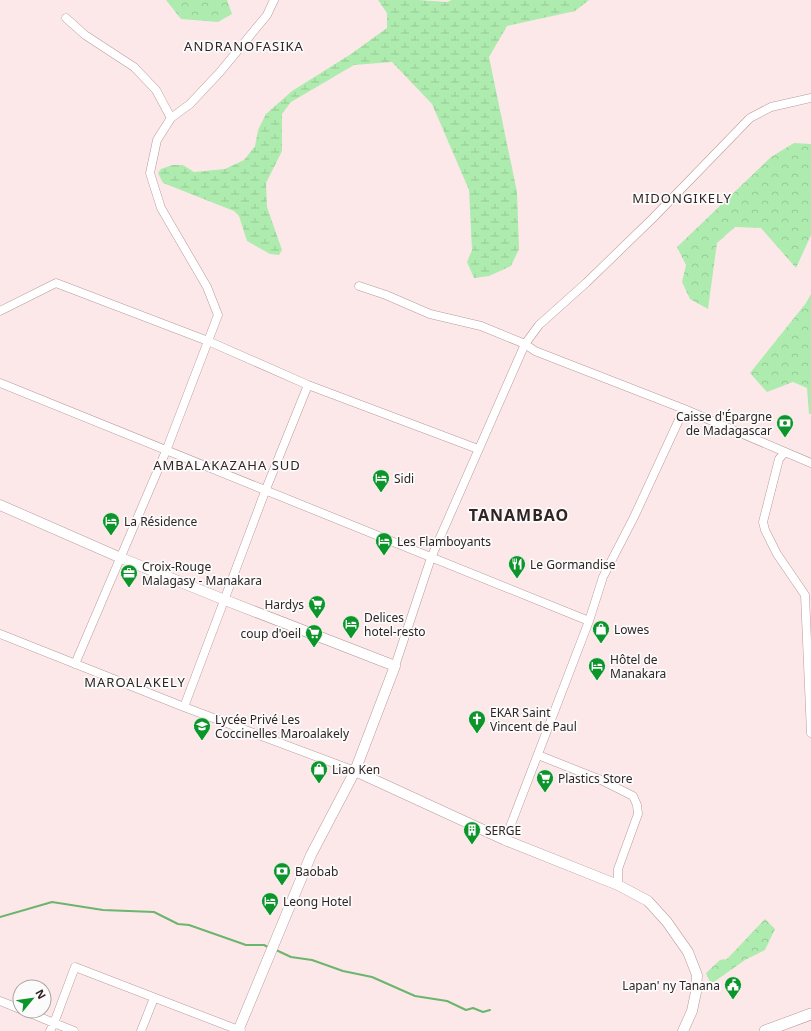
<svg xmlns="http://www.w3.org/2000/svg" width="811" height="1031" font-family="'Noto Sans',sans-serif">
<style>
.forest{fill:url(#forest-crowns)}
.wetland{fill:url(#wetland-marsh)}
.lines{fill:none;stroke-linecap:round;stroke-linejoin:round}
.stream{stroke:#6bb56e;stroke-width:2}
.minor-casing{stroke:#b99a9c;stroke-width:9}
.tertiary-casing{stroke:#b99a9c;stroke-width:11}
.secondary-casing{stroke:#b99a9c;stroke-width:12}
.minor{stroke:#fff;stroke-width:8}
.tertiary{stroke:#fff;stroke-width:10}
.secondary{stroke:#fff;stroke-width:11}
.labels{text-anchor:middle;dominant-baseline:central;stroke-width:3.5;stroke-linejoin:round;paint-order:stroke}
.poi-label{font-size:12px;fill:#302425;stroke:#fbfbfb;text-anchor:start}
.neighbourhood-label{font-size:13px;letter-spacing:1px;fill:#302425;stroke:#fbfbfb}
.district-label{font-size:16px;font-weight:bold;letter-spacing:1px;fill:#302425;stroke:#fbfbfb}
</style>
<defs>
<pattern id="forest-crowns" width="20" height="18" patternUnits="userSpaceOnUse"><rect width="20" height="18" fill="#aeebaf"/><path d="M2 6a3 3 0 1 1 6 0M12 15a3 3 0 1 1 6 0" fill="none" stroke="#96c996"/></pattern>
<pattern id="wetland-marsh" width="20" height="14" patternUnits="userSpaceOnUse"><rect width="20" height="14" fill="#aeebaf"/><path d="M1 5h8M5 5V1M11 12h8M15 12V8" fill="none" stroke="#96c996"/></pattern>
</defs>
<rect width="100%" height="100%" fill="#fde8e9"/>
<path class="forest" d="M166,0H227L232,14L218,22L181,19Z
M794,143L811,144V235L796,268L761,228L735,227L717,243L708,309L690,299L682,282L686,265L677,247L771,157Z
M811,294V414H809L807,388L793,382L767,392L750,373L806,303Z
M765,919L775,929L765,950L745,960L711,984L706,973L720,960L727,959Z"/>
<path class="wetland" d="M378,0H418L447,2L452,0H589L575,11L507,26L489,57L517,192L519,249L511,266L489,276L474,278L467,262L472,250L469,190L432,104L392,62L354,65L291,102L282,114V151L266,183L267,207L282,250L279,255L270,254L247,241L239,216L234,211L163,183L158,173L161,169L172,165H183L194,172L225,169L244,160L255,146L258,130L266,114L292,91L351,54L387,28V13Z"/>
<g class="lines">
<path class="stream" d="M0,917L52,902L103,910L154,912L178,924L189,925L246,945H264L270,948
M276,950L291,957L312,960L343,971L372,977L415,996L447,1001L466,1010L473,1008L483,1012L490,1010"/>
<g class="minor-casing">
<path id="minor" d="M66,18L85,35L134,67L156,90L171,118
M359,286L386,295L430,314L481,326L525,344L539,325L586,283L653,218L750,118L771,107L811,98
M0,311L56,283L208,341L308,385L478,449
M0,383L589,621
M684,409L811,463
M785,452L779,459L763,522L765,530L777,554L805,595L811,733
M0,634L184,707L355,771
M75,664L166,451L218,315L207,287L161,208L150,173L157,140L171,118L190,104L220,72L267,15L274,0
M395,666L431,558L525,344L535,351L684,409L634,517L603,577L589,621L505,840
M184,707L266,489L308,385
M538,755L601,780L633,796L637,805L638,814L618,869V885
M0,1001L20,1009
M25,1011L54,1023L75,967L241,1031
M50,1031L54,1023L74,1031
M141,1031L154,998"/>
</g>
<g class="tertiary-casing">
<path id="tertiary" d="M0,505L121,558L225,600L395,666L355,771L311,855L238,1031
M355,771L505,840L618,885L648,901L667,922L688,952L697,975L696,992L692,1011L683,1031"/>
</g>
<g class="secondary-casing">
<path id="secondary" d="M765,1031L811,1014"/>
</g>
<use href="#minor" class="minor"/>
<use href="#tertiary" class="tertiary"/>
<use href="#secondary" class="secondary"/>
</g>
<defs>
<g id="bank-pin" transform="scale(0.9)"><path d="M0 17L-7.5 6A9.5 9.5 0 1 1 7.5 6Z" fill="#0c952a" stroke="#fbfbfb"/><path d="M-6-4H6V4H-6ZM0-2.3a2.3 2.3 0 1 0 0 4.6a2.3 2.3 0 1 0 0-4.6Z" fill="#fff"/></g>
<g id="hotel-pin" transform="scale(0.9)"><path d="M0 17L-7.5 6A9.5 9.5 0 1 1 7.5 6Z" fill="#0c952a" stroke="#fbfbfb"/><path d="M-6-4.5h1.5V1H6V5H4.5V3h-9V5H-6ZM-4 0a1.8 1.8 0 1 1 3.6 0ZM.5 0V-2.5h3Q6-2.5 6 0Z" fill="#fff"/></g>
<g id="restaurant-pin" transform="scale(0.9)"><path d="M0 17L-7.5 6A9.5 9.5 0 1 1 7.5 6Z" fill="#0c952a" stroke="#fbfbfb"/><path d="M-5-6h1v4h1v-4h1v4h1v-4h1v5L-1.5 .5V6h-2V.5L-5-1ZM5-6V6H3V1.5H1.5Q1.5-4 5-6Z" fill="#fff"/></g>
<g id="office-pin" transform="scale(0.9)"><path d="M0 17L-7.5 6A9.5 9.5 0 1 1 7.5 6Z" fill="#0c952a" stroke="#fbfbfb"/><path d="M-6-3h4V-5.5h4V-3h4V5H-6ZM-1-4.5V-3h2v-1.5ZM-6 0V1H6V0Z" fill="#fff"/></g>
<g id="supermarket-pin" transform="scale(0.9)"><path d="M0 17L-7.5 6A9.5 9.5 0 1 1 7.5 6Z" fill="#0c952a" stroke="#fbfbfb"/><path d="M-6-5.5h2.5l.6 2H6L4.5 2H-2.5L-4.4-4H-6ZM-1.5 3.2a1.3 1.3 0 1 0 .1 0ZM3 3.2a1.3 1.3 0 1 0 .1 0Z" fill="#fff"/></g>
<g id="shop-pin" transform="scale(0.9)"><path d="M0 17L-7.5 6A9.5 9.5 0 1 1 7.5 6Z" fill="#0c952a" stroke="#fbfbfb"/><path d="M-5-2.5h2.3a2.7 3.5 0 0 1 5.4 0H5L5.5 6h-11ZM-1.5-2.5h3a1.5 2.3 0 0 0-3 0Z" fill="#fff"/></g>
<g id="church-pin" transform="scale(0.9)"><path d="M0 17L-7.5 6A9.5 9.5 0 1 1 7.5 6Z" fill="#0c952a" stroke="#fbfbfb"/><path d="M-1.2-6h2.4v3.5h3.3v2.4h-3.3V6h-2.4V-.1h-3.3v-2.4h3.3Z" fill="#fff"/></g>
<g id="school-pin" transform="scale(0.9)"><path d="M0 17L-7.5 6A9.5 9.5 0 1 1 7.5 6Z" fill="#0c952a" stroke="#fbfbfb"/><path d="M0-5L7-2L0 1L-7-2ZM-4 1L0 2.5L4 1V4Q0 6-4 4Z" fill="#fff"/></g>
<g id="building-pin" transform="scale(0.9)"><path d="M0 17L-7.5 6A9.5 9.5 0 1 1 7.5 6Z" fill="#0c952a" stroke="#fbfbfb"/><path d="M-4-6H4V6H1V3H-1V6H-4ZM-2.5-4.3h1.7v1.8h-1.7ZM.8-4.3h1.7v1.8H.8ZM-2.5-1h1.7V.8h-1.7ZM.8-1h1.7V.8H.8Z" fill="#fff"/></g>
<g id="civic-pin" transform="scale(0.9)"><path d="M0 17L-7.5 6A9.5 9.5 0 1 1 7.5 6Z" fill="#0c952a" stroke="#fbfbfb"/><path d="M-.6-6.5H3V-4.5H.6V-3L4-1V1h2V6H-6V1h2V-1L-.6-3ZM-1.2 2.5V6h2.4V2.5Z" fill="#fff"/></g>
</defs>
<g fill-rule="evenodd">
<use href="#bank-pin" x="785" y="423"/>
<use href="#hotel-pin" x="381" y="478"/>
<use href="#hotel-pin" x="111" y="521"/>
<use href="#hotel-pin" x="384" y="541"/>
<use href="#restaurant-pin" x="517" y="564"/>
<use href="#office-pin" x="129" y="573"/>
<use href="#supermarket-pin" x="317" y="604"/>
<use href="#hotel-pin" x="351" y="624"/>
<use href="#shop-pin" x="601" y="629"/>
<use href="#supermarket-pin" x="314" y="633"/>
<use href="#hotel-pin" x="597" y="666"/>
<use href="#church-pin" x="477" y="719"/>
<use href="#school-pin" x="202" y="726"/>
<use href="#shop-pin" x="319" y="769"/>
<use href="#supermarket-pin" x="545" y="778"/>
<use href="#building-pin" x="472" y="830"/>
<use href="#bank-pin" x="282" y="871"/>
<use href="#hotel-pin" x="270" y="901"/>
<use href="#civic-pin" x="733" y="985"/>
</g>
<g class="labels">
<g class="poi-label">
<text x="772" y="416" text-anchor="end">Caisse d'Épargne<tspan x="772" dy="14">de Madagascar</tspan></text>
<text x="394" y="478">Sidi</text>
<text x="124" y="521">La Résidence</text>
<text x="397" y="541">Les Flamboyants</text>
<text x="530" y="564">Le Gormandise</text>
<text x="142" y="566">Croix-Rouge<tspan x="142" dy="14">Malagasy - Manakara</tspan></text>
<text x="304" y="604" text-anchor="end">Hardys</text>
<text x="364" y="617">Delices<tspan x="364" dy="14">hotel-resto</tspan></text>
<text x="614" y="629">Lowes</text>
<text x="301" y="633" text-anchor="end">coup d'oeil</text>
<text x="610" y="659">Hôtel de<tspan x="610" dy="14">Manakara</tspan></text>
<text x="490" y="712">EKAR Saint<tspan x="490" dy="14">Vincent de Paul</tspan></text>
<text x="215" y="719">Lycée Privé Les<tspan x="215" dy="14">Coccinelles Maroalakely</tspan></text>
<text x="332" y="769">Liao Ken</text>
<text x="558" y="778">Plastics Store</text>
<text x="485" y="830">SERGE</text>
<text x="295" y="871">Baobab</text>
<text x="283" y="901">Leong Hotel</text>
<text x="720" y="985" text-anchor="end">Lapan' ny Tanana</text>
</g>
<g class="neighbourhood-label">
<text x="244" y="46">ANDRANOFASIKA</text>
<text x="682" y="198">MIDONGIKELY</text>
<text x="227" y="465">AMBALAKAZAHA SUD</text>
<text x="135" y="682">MAROALAKELY</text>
</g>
<g class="district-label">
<text x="519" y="515">TANAMBAO</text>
</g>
</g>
<g transform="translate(32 999) rotate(61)"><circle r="19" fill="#fbfbfb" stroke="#aaa5a5"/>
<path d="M0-3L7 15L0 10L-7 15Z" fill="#0c952a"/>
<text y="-6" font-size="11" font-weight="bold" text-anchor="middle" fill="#302425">N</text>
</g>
</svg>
